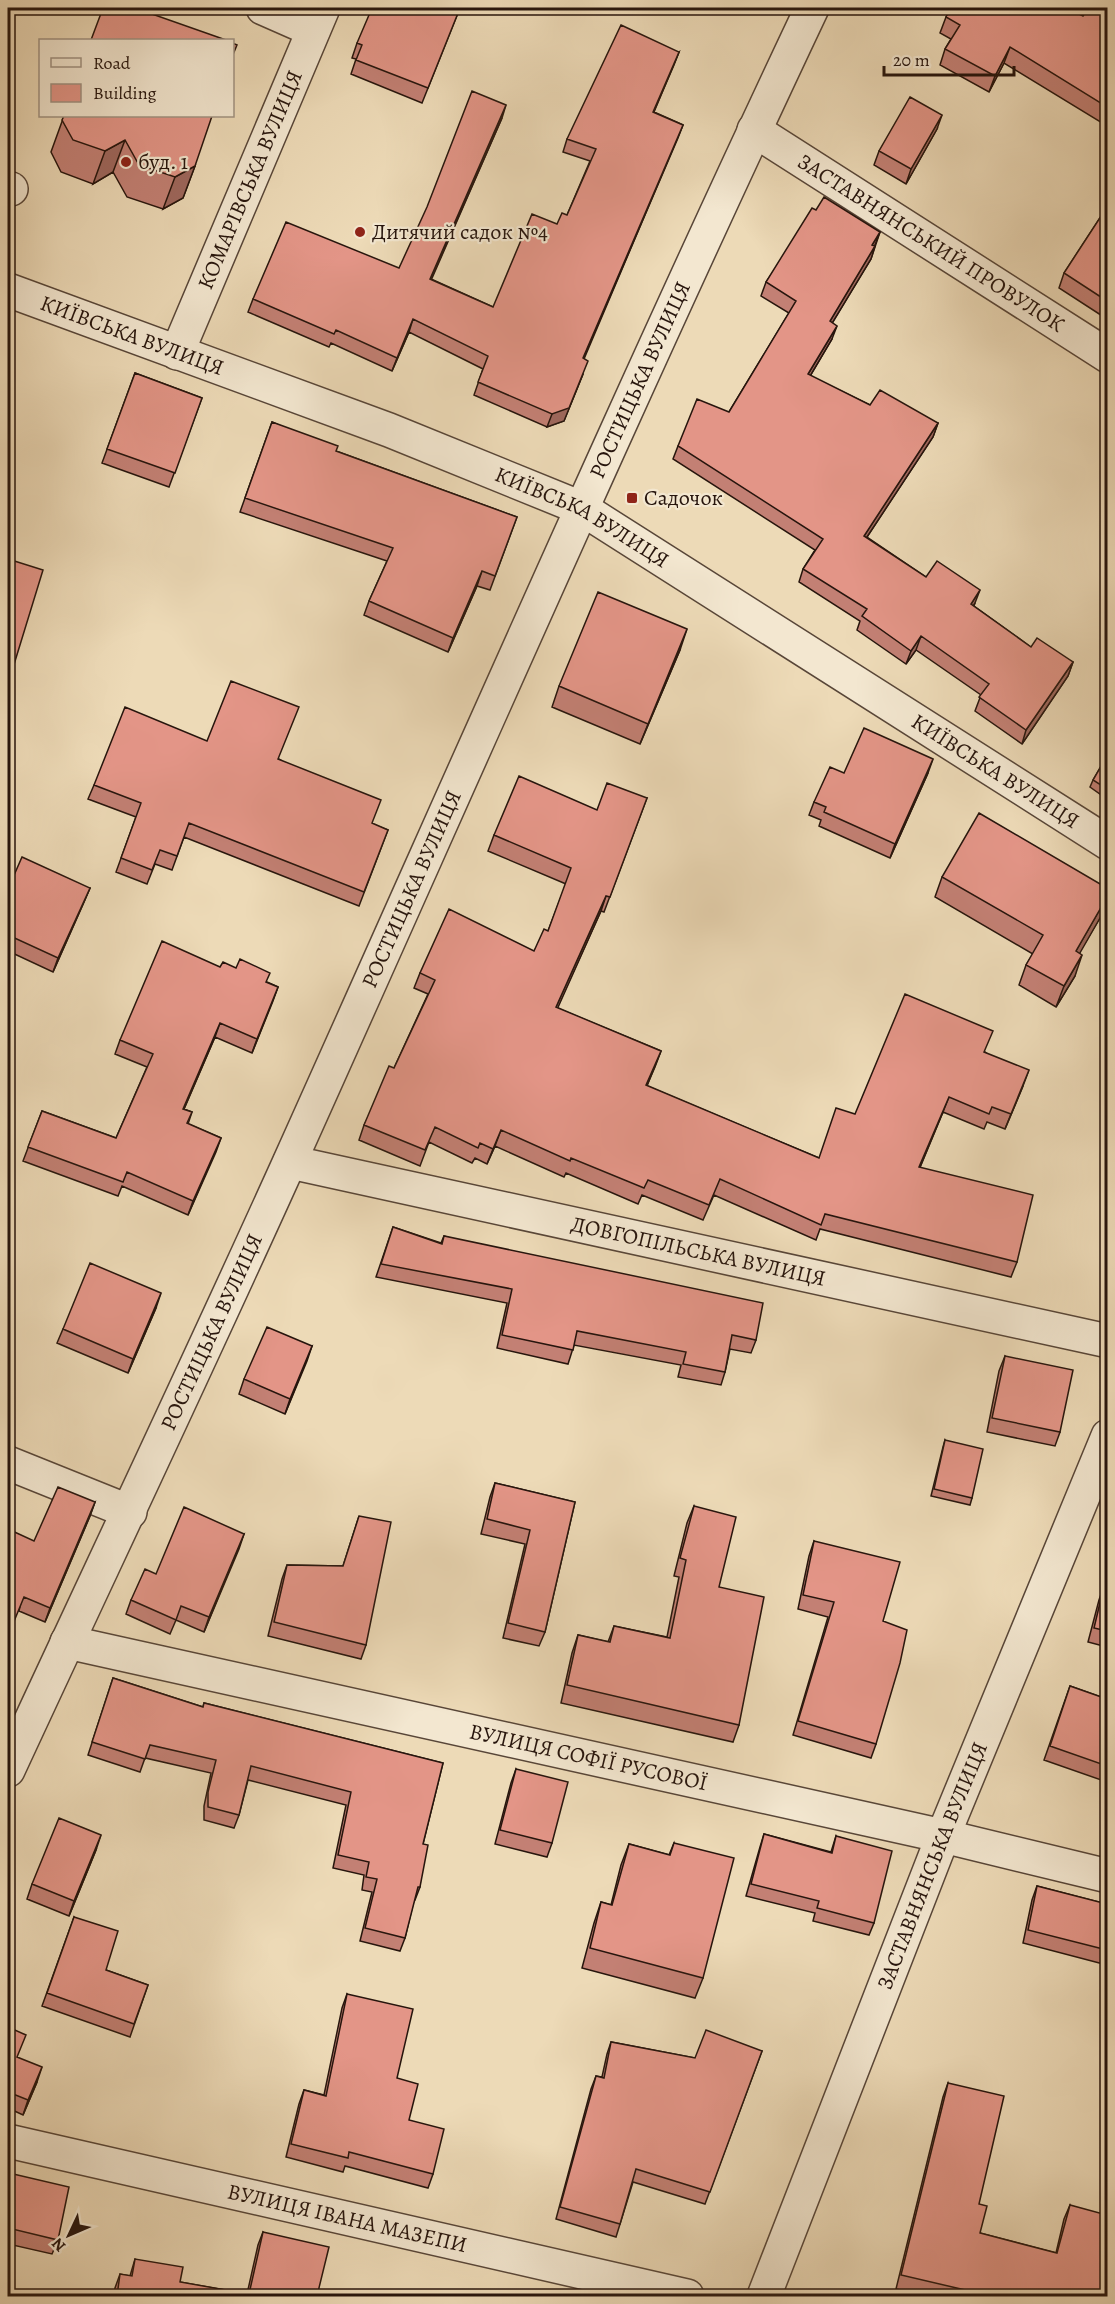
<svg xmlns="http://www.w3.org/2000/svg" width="1115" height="2304" font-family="Alegreya,serif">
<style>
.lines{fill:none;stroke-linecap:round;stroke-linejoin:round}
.minor-casing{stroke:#584638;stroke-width:36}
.minor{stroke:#f3e7d0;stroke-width:33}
.wall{fill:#c38074;stroke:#27150d;stroke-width:1.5}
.shaded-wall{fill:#9f685e;stroke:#27150d;stroke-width:1.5}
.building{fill:#e39587;stroke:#27150d;stroke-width:1.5}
.poi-dot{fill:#8f2418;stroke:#f3e7d0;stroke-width:2}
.labels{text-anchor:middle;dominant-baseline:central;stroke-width:4.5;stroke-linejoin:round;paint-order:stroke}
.poi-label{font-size:22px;fill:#27150d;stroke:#f3e7d0;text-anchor:start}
.street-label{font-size:22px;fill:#27150d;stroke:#f3e7d0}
</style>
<rect width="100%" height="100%" fill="#eddab7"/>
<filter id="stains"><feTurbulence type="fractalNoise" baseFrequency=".00333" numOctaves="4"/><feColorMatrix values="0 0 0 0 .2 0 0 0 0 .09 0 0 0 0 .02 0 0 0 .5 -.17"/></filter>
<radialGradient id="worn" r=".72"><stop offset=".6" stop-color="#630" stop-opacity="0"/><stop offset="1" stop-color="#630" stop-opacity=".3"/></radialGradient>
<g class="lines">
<g class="minor-casing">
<g id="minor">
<path d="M263,8L313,30"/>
<path id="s1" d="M754,130L1108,356"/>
<path d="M8,188L11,189"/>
<path id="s2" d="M8,290L389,430L581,508L1108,843"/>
<path id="s3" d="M177,353L323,8"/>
<path id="s4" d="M290,1162L1108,1341"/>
<path d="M8,1463L130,1512"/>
<path id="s5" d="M67,1642L943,1836L1108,1876"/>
<path id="s6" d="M8,1770C102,1567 198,1365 290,1161C463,776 632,389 812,8"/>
<path id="s7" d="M8,2141L687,2296"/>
<path id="s8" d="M764,2296L943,1836L1108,1436"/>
</g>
</g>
<use href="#minor" class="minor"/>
</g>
<path class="wall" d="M460,8L422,103L351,74L356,59L352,58L357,43Z
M1107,8V126L1004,63L989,92L940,65L945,49L951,39L940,33L946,17L1083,16Z
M679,52L654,112L683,125L584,359L583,374L564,421L547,427L474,395L483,369L409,332L392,371L331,343L329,347L248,312L253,299L399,268L502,118L431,279L493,307L557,224L567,215L590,161L563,152L567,139Z
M64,116L195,166L183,198L163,209L127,197L113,172L93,184L61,172L51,152Z
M937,129L906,184L874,165L879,151Z
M1107,207V319L1059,288L1064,273Z
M816,210L880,232L871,259L832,323V339L810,376L870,405L938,423L933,437L867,537L926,577L975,603L974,606L1031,647L1073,662L1068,676L1022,744L975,711L981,695L916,650L906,664L857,630L860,621L799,582L803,569L815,550L673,459L678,446L729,412L789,313L761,296L766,282Z
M135,373L202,398L169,487L102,463Z
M272,422L336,451L517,517L490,590L477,586L448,652L364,615L369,601L387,561L240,512Z
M680,650L640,744L552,707L559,686Z
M207,741L279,759L372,824L388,830L359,906L184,837L172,870L155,864L147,884L116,872L136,817L88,799L94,785Z
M1107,756V799L1090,787L1093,780Z
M844,773H928L890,858L819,826L821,820L809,815L814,802Z
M647,798L604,912L601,911L557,1008L661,1051L647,1086L819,1158L855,1114L985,1052L1023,1086L1005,1129L987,1122L984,1129L943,1112L920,1167L1017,1262L1011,1277L820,1229L816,1240L714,1195L703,1220L642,1195L638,1204L566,1173L564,1177L495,1146L487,1164L475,1158L472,1163L429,1142L420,1166L359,1140L364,1125L394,1068L428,994L414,988L420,973L534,951L548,931L566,884L488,851L494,835Z
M942,877L1104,911L1079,953L1075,976L1056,1007L1019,985L1026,965L1033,954L935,897Z
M90,888L84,902L53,972L8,951V889Z
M220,967L267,982L278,987L252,1053L215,1037L184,1109L192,1112L188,1124L221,1138L188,1215L122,1186L118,1196L23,1161L42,1111L116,1138L147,1067L115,1054L120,1040Z
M393,1227L441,1243L444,1236L756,1340L751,1353L730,1349L725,1372L721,1385L678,1377L681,1365L574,1345L568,1364L497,1348L507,1303L376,1277Z
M156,1308L128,1373L57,1343L63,1329Z
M312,1346L285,1414L239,1394L244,1379Z
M1005,1356L1060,1432L1055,1446L987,1432L999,1371Z
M945,1440L972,1498L970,1505L931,1496L943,1447Z
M495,1483L575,1502L545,1632L539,1646L503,1638L525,1544L481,1534L490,1497Z
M95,1502L90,1516L45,1622L19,1611L34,1541Z
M694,1506L719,1587L739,1725L733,1742L561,1703L572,1653L578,1635L608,1642L614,1626L667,1637L679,1577L674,1576L687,1523Z
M359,1516L366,1645L361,1659L268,1636L282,1579L287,1565L343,1566Z
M244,1534L204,1632L176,1620L170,1634L126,1614L131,1600L156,1574Z
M814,1541L883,1621L876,1744L871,1758L793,1735L828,1617L798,1609L809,1556Z
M1104,1586L1107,1587V1647L1088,1642L1099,1600Z
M113,1678L203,1707L204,1703L443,1763L423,1844L420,1887L415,1900H414L405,1938L400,1951L360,1941L372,1892L362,1890L364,1875L333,1868L346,1805L248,1780L239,1815L234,1828L204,1820V1806L211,1773L145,1758L140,1772L88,1755Z
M1070,1686L1107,1699V1782L1044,1760Z
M516,1769L552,1843L547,1857L495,1844L511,1783Z
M764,1834L831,1852L836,1836L874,1923L869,1935L813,1921L815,1913L746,1896L760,1847Z
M674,1843L703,1978L695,1998L582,1968L594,1923L601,1902L611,1905L621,1865L629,1844L669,1855Z
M96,1850L69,1916L27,1899L32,1884Z
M1037,1886L1107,1904V1965L1023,1943L1032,1900Z
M74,1917L106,1970L148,1985L130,2037L42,2006Z
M347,1994L397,2078L409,2120L433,2174L428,2188L345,2166L343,2172L286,2157L299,2104L304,2090L324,2095L342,2008Z
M1107,2026V2038L1104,2037Z
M8,2027L17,2057L37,2082L23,2115L8,2108Z
M611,2042L695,2058L762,2051L705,2204L633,2182L616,2237L556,2219L591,2089L596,2076L602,2077L607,2054Z
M948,2083L979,2204L980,2233L1056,2253L1064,2219L1070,2205L1107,2296H926L896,2289L943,2097Z
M8,2173L58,2240L52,2254L8,2244Z
M263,2232L317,2296H114L115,2288L120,2274L130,2276L135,2259L180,2282L247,2294L258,2245Z"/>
<path class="shaded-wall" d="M1010,47L1004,63L989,92L995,76Z
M679,52L674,65L648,125L653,112Z
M506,105L502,118L426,292L430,279Z
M942,115L937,129L906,184L911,169Z
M683,125L678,138L578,371L583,358Z
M125,140L113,172L93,184L105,151Z
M195,166L183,198L163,209L175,177Z
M880,232L875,245L867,258L872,245Z
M875,246L871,259L825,335L830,321Z
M413,319L409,332L392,371L397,358Z
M837,326L832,339L803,388L808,374Z
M583,374L564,421L547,427L552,414Z
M938,423L933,437L859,549L864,536Z
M482,571L477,586L448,652L453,638Z
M980,590L975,603L966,617L971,604Z
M687,629L680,650L640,744L648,724Z
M921,636L916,650L906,664L911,651Z
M1073,662L1068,676L1022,744L1026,730Z
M933,759L928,773L890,858L895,844Z
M90,888L84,902L53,972L58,958Z
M606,896L601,911L551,1023L556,1007Z
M1107,897V901L1104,911L1069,972L1076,951Z
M1082,955L1075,976L1056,1007L1064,986Z
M278,987L273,1001L252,1053L257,1039Z
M220,1023L215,1037L178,1123L183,1109Z
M661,1051L655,1067L640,1101L646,1085Z
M1029,1070L1023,1086L1005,1129L1011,1114Z
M949,1097L943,1112L914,1182L919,1167Z
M501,1130L495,1146L487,1164L493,1149Z
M221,1138L216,1152L188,1215L193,1201Z
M161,1293L156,1308L128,1373L133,1359Z
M312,1346L307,1361L285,1414L290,1399Z
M95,1502L90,1516L45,1622L50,1608Z
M244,1534L239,1549L204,1632L209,1617Z
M101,1835L96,1850L69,1916L74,1901Z
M42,2067L37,2082L23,2115L28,2100Z"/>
<path class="building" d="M103,8H135L226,40H91Z
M372,8H460L428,88L356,60L362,45L357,43Z
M951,8H1067L1083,16L1088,8H1107V107L1010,47L995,76L945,49L960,25L946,17Z
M621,25L679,52L653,112L683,125L583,358L588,361L569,408L552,414L478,382L488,356L413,319L397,358L336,330L334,334L253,299L286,222L399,268L427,207L472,91L506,105L430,279L493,307L532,214L557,224L562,213L567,215L596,149L567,139Z
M232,43L237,45L232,57Z
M910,97L942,115L911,169L879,151Z
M64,116H212L195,166L175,177L139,165L125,140L105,151L73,140L62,120Z
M824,197L880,232L872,245L875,246L830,321L837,326L808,374L870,405L880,390L938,423L864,536L926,577L937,561L980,590L971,604L1031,647L1037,638L1073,662L1026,730L979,697L989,684L921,636L911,651L862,616L867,609L803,569L823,539L678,446L697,399L729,412L796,301L766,282L812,208L816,210Z
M1107,207V301L1064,273Z
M135,373L202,398L175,473L107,449Z
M272,422L338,446L336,451L517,517L495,576L482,571L453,638L369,601L393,548L245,498Z
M8,559L43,570L8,684Z
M598,592L687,629L648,724L559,686Z
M231,681L299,707L278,759L381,800L372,823L388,830L364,892L189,823L177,856L160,850L152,870L121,858L141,803L94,785L125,707L207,741Z
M864,728L933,759L895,844L824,812L826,807L814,802L830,767L844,773Z
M1107,756V789L1093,780Z
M519,776L597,810L607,783L647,798L610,897L606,896L556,1007L661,1051L646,1085L819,1158L836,1108L855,1114L905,994L993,1031L984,1052L1029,1070L1011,1114L992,1107L989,1114L949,1097L919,1167L1033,1195L1017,1262L825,1214L821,1225L720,1179L709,1205L648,1180L644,1188L571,1158L570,1161L501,1130L493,1149L480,1143L478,1148L435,1127L425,1150L364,1125L389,1066L394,1068L435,980L420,973L449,909L534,951L544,929L548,931L571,868L494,835Z
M979,813L1107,888V897L1076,951L1082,955L1064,986L1026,965L1043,935L942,877Z
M22,857L90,888L58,958L8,935V889Z
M162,941L220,967L223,962L236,968L240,959L270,973L266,982L278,987L257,1039L220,1023L183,1109L192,1112L187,1123L221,1138L193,1201L127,1172L123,1182L28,1147L42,1111L116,1138L153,1054L120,1040Z
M393,1227L442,1244L444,1236L763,1303L756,1340L732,1335L725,1372L683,1364L686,1352L577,1331L573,1350L502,1335L512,1289L381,1264Z
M90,1263L161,1293L133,1359L63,1329Z
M267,1327L312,1346L290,1399L244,1379Z
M1005,1356L1073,1370L1060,1432L992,1418Z
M945,1440L983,1449L972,1498L934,1489Z
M495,1483L575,1502L545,1632L508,1623L530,1530L487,1519Z
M58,1487L95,1502L50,1608L24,1597L8,1636V1529L34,1541Z
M694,1506L736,1517L719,1587L764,1597L739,1725L567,1685L578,1635L610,1642L614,1626L670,1638L686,1560L680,1558Z
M184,1507L244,1534L209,1617L181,1606L176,1620L131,1600L145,1569L156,1574Z
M359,1516L391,1522L366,1645L274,1622L287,1565L343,1566Z
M814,1541L900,1562L883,1621L907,1630L900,1663L876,1744L798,1721L834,1602L803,1595Z
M1104,1586L1107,1587V1631L1094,1628Z
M113,1678L203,1707L204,1703L443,1763L423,1844L428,1845L420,1887H418L405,1938L365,1928L377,1879L366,1877L369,1862L338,1855L351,1792L251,1766L239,1815L208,1807V1792L216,1760L150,1745L145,1759L92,1742Z
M1070,1686L1107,1699V1766L1050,1746Z
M516,1769L568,1782L552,1843L500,1830Z
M59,1818L101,1835L74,1901L32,1884Z
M764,1834L832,1853L836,1836L892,1851L874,1923L817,1908L819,1901L751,1884Z
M674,1843L734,1858L703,1978L590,1948L601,1902L612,1905L629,1844L670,1855Z
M1037,1886L1107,1904V1950L1028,1930Z
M74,1917L118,1931L106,1970L148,1985L134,2024L47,1993Z
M347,1994L413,2009L397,2078L418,2084L409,2120L444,2129L433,2174L349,2152L348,2158L291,2144L304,2090L326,2096Z
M8,2027L26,2035L17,2057L42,2067L28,2100L8,2092Z
M706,2030L762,2051L710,2192L636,2169L620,2224L560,2207L596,2076L604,2078L611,2042L695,2058Z
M948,2083L1004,2096L979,2204L987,2206L980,2233L1057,2253L1070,2205L1107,2215V2296H991L901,2275Z
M9,2173L69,2187L58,2240L8,2228V2173Z
M263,2232L329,2247L317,2296H117L120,2274L132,2276L135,2259L183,2267L180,2282L249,2294Z"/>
<g class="poi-dot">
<circle cx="126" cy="162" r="6"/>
<circle cx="360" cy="232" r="6"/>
<rect x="626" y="492" width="12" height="12" rx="3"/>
</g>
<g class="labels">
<g class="poi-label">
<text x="138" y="162">буд. 1</text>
<text x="372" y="232">Дитячий садок №4</text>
<text x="644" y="498">Садочок</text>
</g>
<g class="street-label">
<text stroke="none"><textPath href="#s3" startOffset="188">КОМАРІВСЬКА ВУЛИЦЯ</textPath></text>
<text stroke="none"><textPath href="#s1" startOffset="210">ЗАСТАВНЯНСЬКИЙ ПРОВУЛОК</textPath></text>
<text stroke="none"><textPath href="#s2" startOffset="132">КИЇВСЬКА ВУЛИЦЯ</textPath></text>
<text stroke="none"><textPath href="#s6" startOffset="1527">РОСТИЦЬКА ВУЛИЦЯ</textPath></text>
<text stroke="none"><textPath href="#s2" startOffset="618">КИЇВСЬКА ВУЛИЦЯ</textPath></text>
<text stroke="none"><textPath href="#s2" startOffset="1104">КИЇВСЬКА ВУЛИЦЯ</textPath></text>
<text stroke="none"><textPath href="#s6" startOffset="969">РОСТИЦЬКА ВУЛИЦЯ</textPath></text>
<text stroke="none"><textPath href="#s4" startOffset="418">ДОВГОПІЛЬСЬКА ВУЛИЦЯ</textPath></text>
<text stroke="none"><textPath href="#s6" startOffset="483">РОСТИЦЬКА ВУЛИЦЯ</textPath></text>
<text stroke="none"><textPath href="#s5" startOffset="534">ВУЛИЦЯ СОФІЇ РУСОВОЇ</textPath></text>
<text stroke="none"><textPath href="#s8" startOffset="462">ЗАСТАВНЯНСЬКА ВУЛИЦЯ</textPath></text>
<text stroke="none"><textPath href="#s7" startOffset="348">ВУЛИЦЯ ІВАНА МАЗЕПИ</textPath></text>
</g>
</g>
<rect width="1115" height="2304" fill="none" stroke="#eddab7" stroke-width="30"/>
<rect x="9" y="9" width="1097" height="2286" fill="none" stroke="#27150d" stroke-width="3"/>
<rect x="15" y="15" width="1085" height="2274" fill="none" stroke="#27150d" stroke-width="1.5"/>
<rect x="39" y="39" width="195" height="78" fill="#f3e7d0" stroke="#a19382" stroke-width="1.5"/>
<rect x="51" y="58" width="30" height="9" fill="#f3e7d0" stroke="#a19382" stroke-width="1.5"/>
<text x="93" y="69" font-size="18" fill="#27150d">Road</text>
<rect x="51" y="84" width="30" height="18" fill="#e39587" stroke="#a19382" stroke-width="1.5"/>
<text x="93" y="99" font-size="18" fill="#27150d">Building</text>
<g transform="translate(69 2235) rotate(226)" stroke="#f3e7d0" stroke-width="4.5" paint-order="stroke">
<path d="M0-4.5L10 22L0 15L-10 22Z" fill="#27150d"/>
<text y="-9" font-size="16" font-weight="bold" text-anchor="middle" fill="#27150d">N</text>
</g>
<path d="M884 66v9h130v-9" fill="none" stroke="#27150d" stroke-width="3"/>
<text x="893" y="66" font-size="18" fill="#27150d" stroke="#f3e7d0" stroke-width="4.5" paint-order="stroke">20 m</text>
<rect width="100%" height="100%" filter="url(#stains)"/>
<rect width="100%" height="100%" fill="url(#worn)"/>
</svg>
